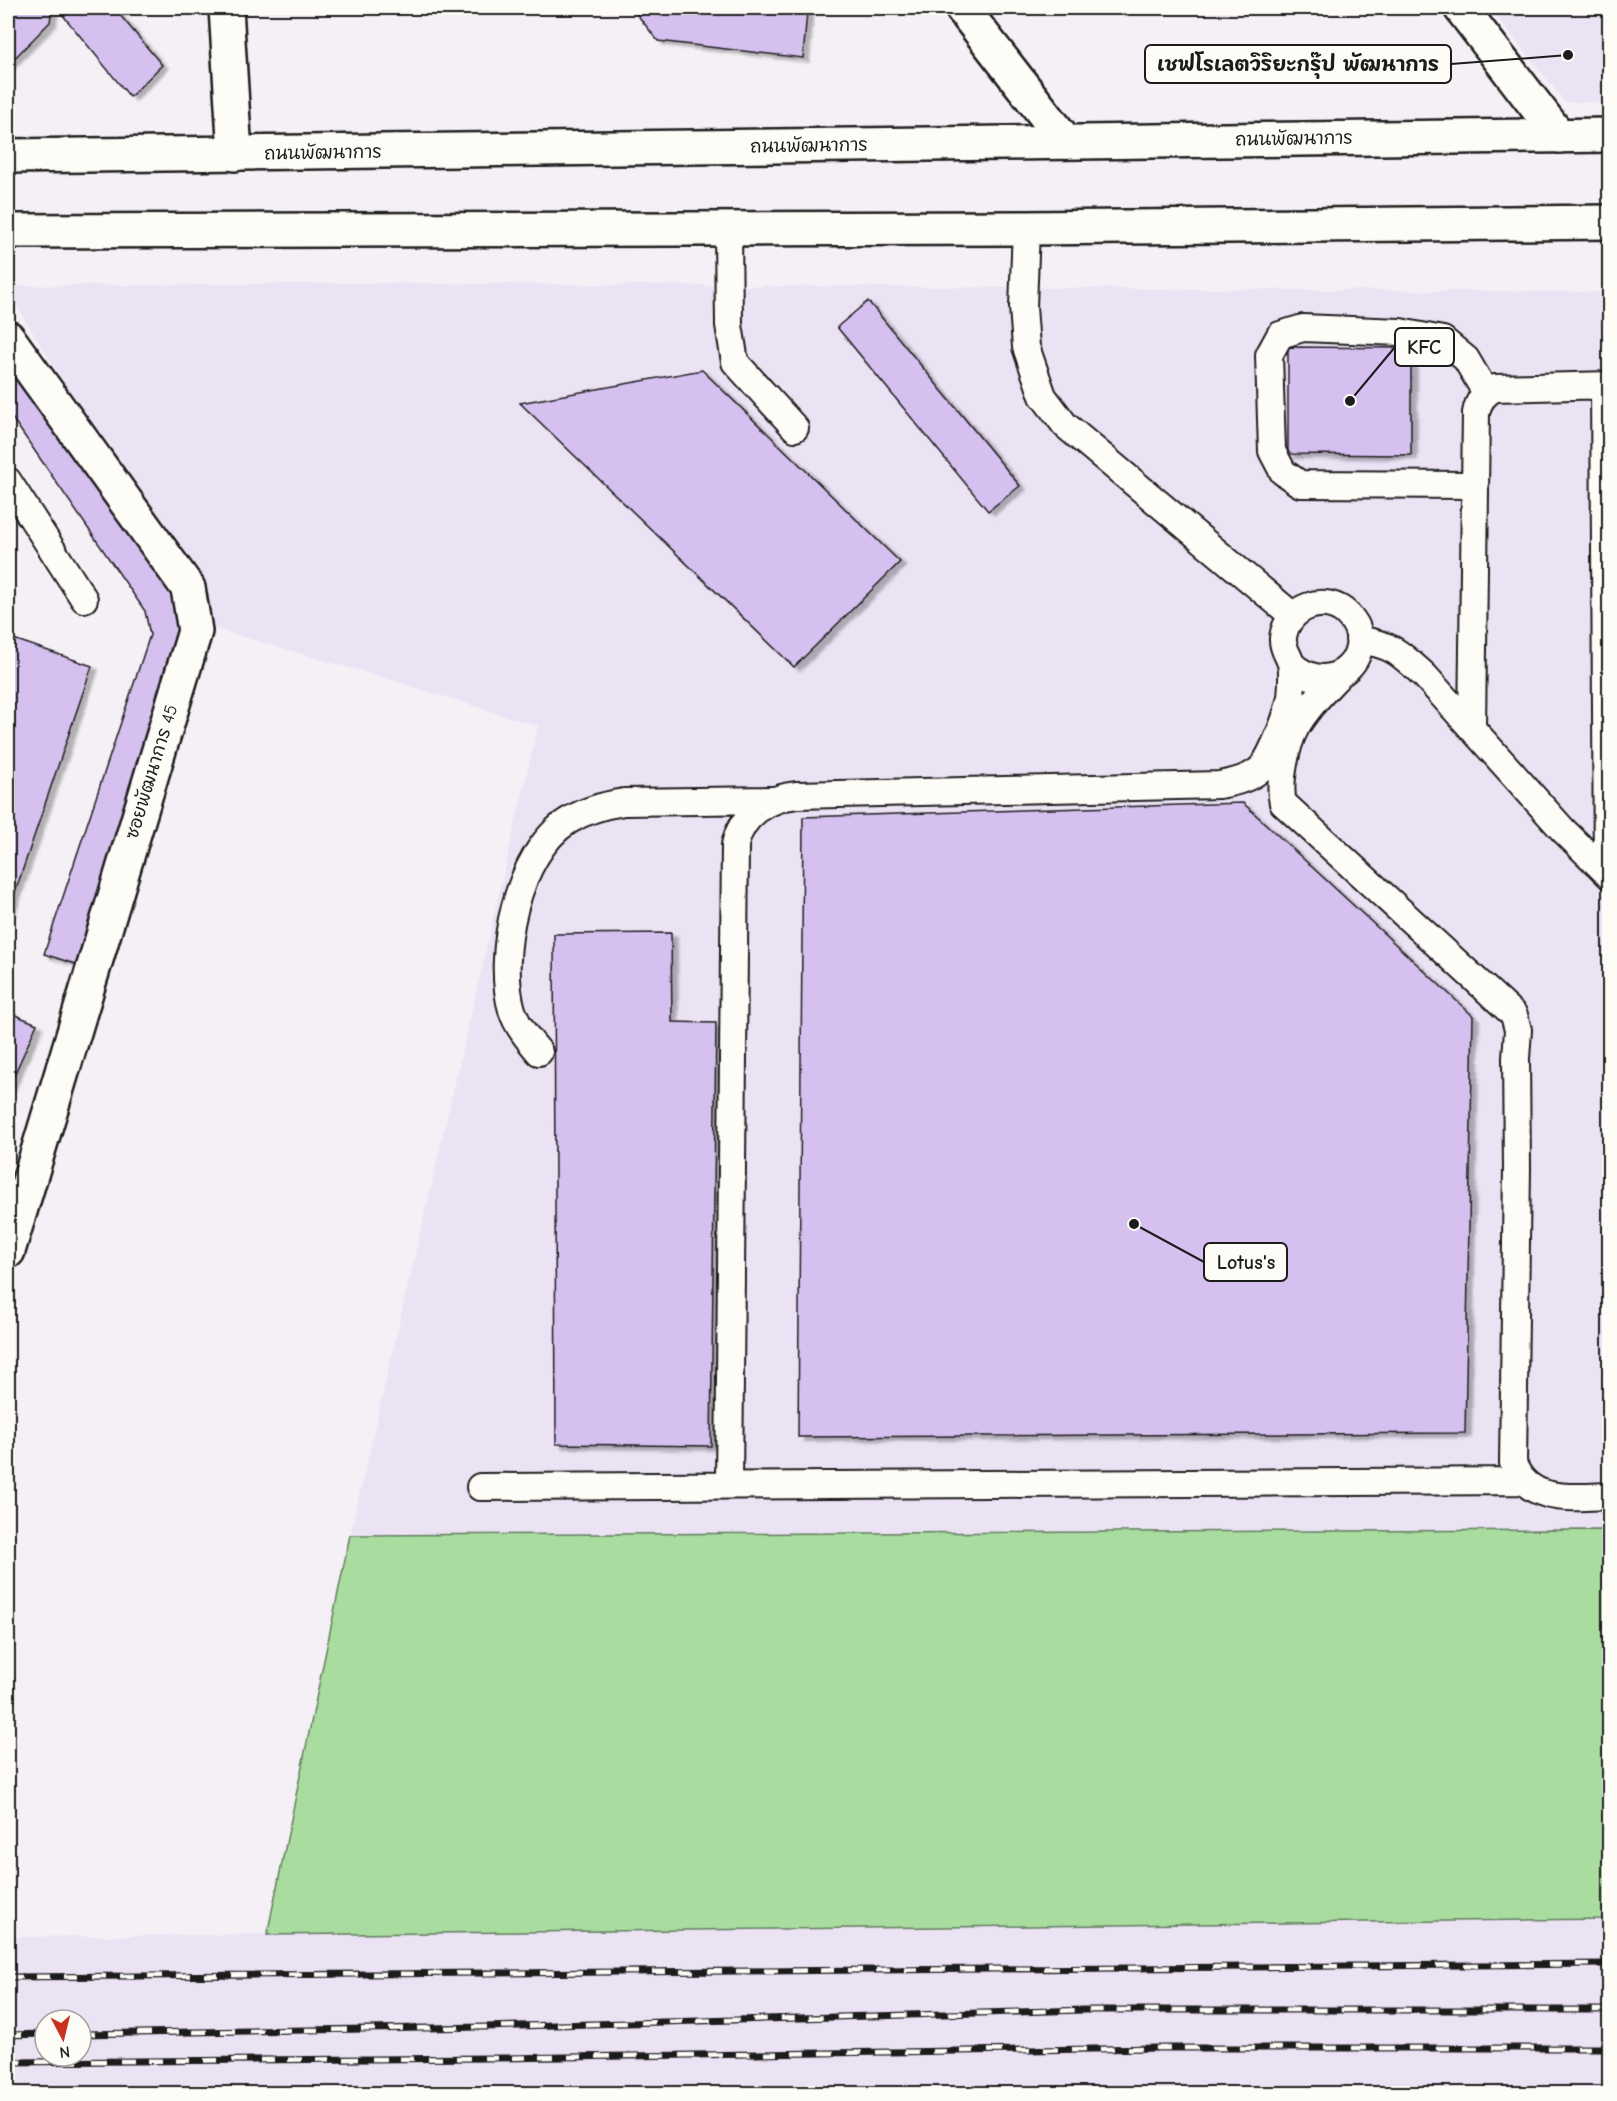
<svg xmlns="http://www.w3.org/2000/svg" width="1617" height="2101" font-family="'Comic Neue','Playpen Sans Thai',sans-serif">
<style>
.built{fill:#ebe2f4;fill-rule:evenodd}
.green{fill:#a8dd9f;stroke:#627c5e;stroke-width:1.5}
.building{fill:#d5c0f0;stroke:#1c1c1c;stroke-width:1.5;filter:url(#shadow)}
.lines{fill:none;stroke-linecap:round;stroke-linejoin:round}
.service-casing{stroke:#1c1c1c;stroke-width:30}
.minor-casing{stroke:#1c1c1c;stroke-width:38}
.secondary-casing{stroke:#1c1c1c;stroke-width:38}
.service{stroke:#fdfcf7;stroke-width:26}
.minor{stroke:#fdfcf7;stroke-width:33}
.secondary{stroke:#fdfcf7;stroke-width:33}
.rail-casing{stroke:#1c1c1c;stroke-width:7}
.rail{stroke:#fdfcf7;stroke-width:4.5;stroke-dasharray:14;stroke-linecap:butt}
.labels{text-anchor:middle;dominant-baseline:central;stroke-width:5;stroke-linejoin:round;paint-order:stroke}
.street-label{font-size:18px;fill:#1c1c1c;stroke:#fdfcf7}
.leader{fill:none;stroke:#1c1c1c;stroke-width:2}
.callout-dot{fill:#1c1c1c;stroke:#fdfcf7;stroke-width:2}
.callout{fill:#fdfcf7;stroke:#1c1c1c;stroke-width:2}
.callout-label{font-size:20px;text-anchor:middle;font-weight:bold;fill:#1c1c1c}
</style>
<defs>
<filter id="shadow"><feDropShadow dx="6" dy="4" stdDeviation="1.5" flood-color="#0004"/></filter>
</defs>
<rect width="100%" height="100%" fill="#f5f0f6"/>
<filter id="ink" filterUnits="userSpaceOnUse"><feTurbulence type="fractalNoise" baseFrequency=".0167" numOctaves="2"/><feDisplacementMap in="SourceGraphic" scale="12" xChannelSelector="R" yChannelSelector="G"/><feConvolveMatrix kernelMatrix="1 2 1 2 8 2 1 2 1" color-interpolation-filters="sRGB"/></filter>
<g filter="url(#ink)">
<path class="built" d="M1490,8H1609V102H1565Z
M373,283L1609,292V1530L350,1535L538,726L378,676L216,629L8,292V286Z
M1609,1919V2093H8V1937ZM45,2020H81V2056H45Z"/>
<path class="green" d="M1609,1530V1919L267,1935L350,1535Z"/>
<path class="building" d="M8,8H52L50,22L8,65Z
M57,8H114L162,65L130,97Z
M632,8H812L807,12L803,58L658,41Z
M868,301L1020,486L988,511L837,327Z
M1288,347L1411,348V455L1288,454Z
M12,364L170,592L181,619L176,646L78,965L44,954L150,635L145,611L8,412V366Z
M702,370L900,562L794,667L520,403Z
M8,637L92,666L8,913Z
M1243,803L1473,1016L1465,1433L798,1437L803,817Z
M671,933L672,1022L716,1023L711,1446L556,1444L554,934Z
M8,1012L37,1024L8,1089Z"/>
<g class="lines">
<g class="service-casing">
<path id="service" d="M1026,228L1023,307L1026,347L1043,396L1065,425L1293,616
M728,229L729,325L735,362L795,428
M1604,385L1607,873
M8,481L84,599
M1475,485L1300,484L1283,472L1272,451L1269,355L1280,335L1303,328L1400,332L1443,340L1466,359L1486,393
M1359,640C1392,644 1401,654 1425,676L1563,830L1610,876
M1338,676C1323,692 1307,708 1296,727C1286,745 1278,783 1283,803L1514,1015L1518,1030L1516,1058L1517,1168L1513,1463C1528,1505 1575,1497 1610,1496
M1472,728L1476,413C1478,401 1484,393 1495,388L1610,385
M539,1052C528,1039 517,1026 512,1010C496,956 517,853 568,821C584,811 604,805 624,802L772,800
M729,1484L735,845C741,815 768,798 797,795L1219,785C1231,783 1248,779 1258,771C1269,763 1286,720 1289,705C1292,698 1293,672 1291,664C1289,655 1282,649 1283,638C1286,607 1326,592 1348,615C1382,649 1334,704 1291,664
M480,1487L1524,1481"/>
</g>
<g class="minor-casing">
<path id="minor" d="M226,8L235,154
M962,8L1066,142
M1461,8L1559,136
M8,338L188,588L195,631L8,1251"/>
</g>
<g class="secondary-casing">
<path id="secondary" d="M8,156L1610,135
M8,231L1026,228L1610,222"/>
</g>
<use href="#service" class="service"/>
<use href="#minor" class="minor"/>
<use href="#secondary" class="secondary"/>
<g class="rail-casing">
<path id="rail" d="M8,1977L1610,1964
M81,2034L485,2027L1084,2010H1610
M8,2035L45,2034
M8,2062L493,2058L1161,2048H1610"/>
</g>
<use href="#rail" class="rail"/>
</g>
</g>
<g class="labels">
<g class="street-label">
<text transform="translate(1294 139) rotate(-1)">ถนนพัฒนาการ</text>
<text transform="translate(809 146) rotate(-1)">ถนนพัฒนาการ</text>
<text transform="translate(323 153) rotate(-1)">ถนนพัฒนาการ</text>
<text transform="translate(152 772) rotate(-73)">ซอยพัฒนาการ 45</text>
</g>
</g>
<path class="leader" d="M1568 55L1451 64M1350 401L1395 347M1134 1224L1204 1262"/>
<g class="callout-dot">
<circle cx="1568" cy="55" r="6"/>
<circle cx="1350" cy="401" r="6"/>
<circle cx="1134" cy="1224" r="6"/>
</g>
<g class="callout">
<rect x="1145" y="45" width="306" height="38" rx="6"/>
<rect x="1395" y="328" width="59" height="38" rx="6"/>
<rect x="1204" y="1243" width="83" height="38" rx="6"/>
</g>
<g class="callout-label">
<text x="1298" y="71">เชฟโรเลตวิริยะกรุ๊ป พัฒนาการ</text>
<text x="1424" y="354">KFC</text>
<text x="1246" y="1269">Lotus's</text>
</g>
<rect width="1617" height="2101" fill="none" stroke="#fdfcf7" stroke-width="30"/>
<rect x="15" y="15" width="1587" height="2071" fill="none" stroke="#1c1c1c" stroke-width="2" filter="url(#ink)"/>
<g transform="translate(63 2038) rotate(173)"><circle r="28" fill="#fdfcf7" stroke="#a3a29f" stroke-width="1.5"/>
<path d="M0-4.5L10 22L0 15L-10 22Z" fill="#c8321e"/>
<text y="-9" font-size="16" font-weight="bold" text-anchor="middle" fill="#1c1c1c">N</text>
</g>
</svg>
